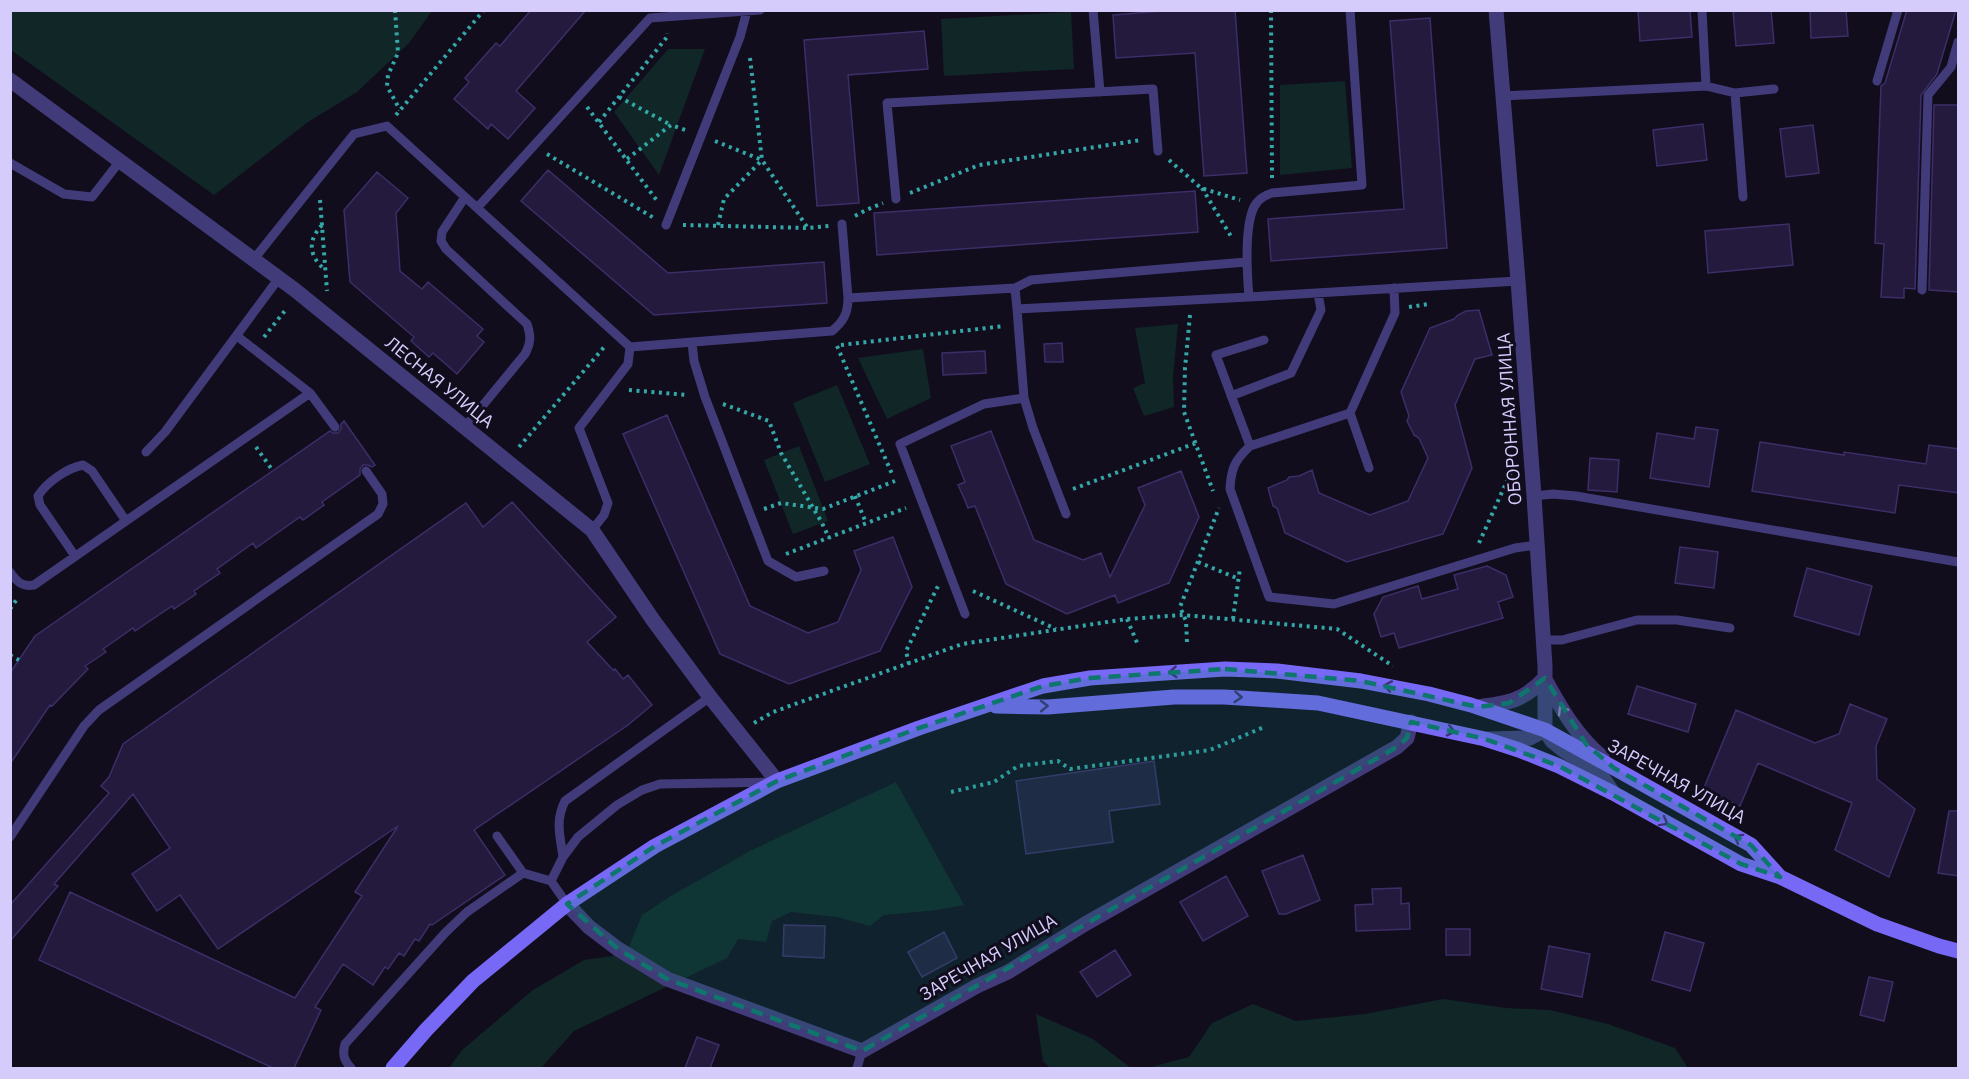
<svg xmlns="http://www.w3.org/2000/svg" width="1969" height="1079" font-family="'IBM Plex Sans',sans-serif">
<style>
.green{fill:#102627}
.building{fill:#241a3d;stroke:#3d2e68;stroke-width:1.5}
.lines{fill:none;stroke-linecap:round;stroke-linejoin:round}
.path{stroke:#34a7a8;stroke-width:4;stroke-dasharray:3 4.5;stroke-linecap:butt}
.service{stroke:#423b7a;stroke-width:9}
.minor{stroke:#423b7a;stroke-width:15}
.secondary{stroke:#7769f6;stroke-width:15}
.oneway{stroke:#3a3274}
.oneway2{stroke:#8c84bb}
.marked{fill:#0f766e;fill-opacity:0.2;stroke:#0f766e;stroke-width:4.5;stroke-dasharray:12 8;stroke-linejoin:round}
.labels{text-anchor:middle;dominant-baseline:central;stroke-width:6;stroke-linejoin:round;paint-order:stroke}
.street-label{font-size:18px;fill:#d5ccfc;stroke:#110d1d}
</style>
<rect width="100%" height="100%" fill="#110d1d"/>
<path class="green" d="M10,11L11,10L432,11L409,43L357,92L308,122L214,195L11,50Z
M1071,12L1074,69L944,76L941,19Z
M668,49H705L659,175L614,112Z
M1345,81L1352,168L1280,175V85Z
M1178,324L1173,378L1174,407L1144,416L1133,388L1145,383L1135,328Z
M923,349L931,398L887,419L858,358Z
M837,385L870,464L825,482L793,403Z
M799,446L828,521L793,534L764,460Z
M896,782L964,905L937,910L884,915L870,926L837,917L791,912L772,921L766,942L738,939L727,958L574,1031L541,1068H449L462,1050L533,990L584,960L626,954L642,915L671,896L750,851Z
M1443,999L1506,1008L1550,1010L1608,1024L1675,1048L1688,1068H1147L1189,1057L1212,1023L1253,1004L1296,1021L1365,1014Z
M1036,1014L1093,1039L1131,1068H1050L1043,1061Z"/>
<path class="building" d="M531,10H586L516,91L535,108L508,139L491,124L488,129L454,99L469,82L465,78L496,43L500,46Z
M1175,10H1235L1247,173L1204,176L1195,53L1116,58L1113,15Z
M1638,10H1690L1692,37L1640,41Z
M1733,10H1771L1774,43L1736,46Z
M1810,10H1846L1848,36L1811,38Z
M1907,10H1956L1937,74L1921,95L1915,289L1904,288V298L1881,297L1884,244L1875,243L1881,86L1885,83Z
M1430,18L1447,248L1271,261L1268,219L1404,209L1390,21Z
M924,31L928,69L848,75L859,203L817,206L804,40Z
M1934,105H1959V292L1929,290Z
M1703,124L1707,160L1657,166L1653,130Z
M1813,125L1819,173L1786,177L1780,129Z
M548,170L668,273L824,262L827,303L654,315L521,201Z
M377,172L408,198L396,213L400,271L422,289L428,282L483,329L477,336L484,342L457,374L433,353L429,357L411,341L414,337L350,282L344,210Z
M1195,191L1198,232L877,255L874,213Z
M1789,224L1793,265L1708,273L1705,231Z
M1479,310L1492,355L1475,359L1455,405L1472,468L1443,534L1347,562L1285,533L1277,508L1273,506L1268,488L1287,480L1289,477L1299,476L1312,470L1319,493L1370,515L1408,501L1428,458L1419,438L1414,435L1407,421L1409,416L1401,392L1430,328L1454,319L1458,315L1466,311Z
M1062,343L1063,362H1045L1044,344Z
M985,351L986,373L943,375L942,353Z
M667,415L750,606L808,633L838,622L861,570L854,551L893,537L912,587L880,651L789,684L720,654L623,434Z
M344,421L375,465L372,467L368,465H363L360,469V475L322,502L324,505L303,520L300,517L256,548L253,543L217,569L220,573L194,591L196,594L174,609L172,606L135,631L133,628L103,649L106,652L85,666L88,669L52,706L50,705L10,764V673L35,636L330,431L333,433H338L341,429V424Z
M1696,427L1718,430L1709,487L1650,478L1657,433L1694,439Z
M991,431L1034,540L1083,560L1101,553L1110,577L1145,505L1138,488L1181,471L1199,517L1169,583L1118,603L1115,595L1067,614L1006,584L975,506L968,508L964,498L958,485L965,482L951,446Z
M1760,442L1844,455V452L1926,464L1929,445L1959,449V493L1899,485L1895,513L1752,491Z
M1590,458L1619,460L1617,492L1588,490Z
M512,502L616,617L587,642L613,670L615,669L623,679L628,675L652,705L628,725L474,830L505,875L432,925L430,924L419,941L415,939L404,956L399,953L388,969L385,967L373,985L343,964L315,1007L321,1010L294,1068H273L39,960L70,892L295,998L362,896L355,892L398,826L218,949L180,895L157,911L132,874L170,848L133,794L54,884L58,886L10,941V905L109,793L101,786L109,777L123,744L466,503L483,527Z
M1680,547L1718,552L1714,588L1675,583Z
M1487,566L1506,575L1513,597L1498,602L1503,618L1399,648L1394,633L1381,637L1374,614L1383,597L1418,586L1422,599L1458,589L1454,575Z
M1807,568L1872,586L1859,635L1794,616Z
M1637,686L1696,704L1688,732L1628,714Z
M1850,704L1887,719L1876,746L1877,779L1915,809L1889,877L1835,850L1852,803L1758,763L1740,806L1703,790L1736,710L1815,743L1839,734Z
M1154,761L1160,804L1109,811L1113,842L1026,854L1016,781Z
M1949,811H1959V876L1938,873Z
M1303,855L1320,900L1286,914H1279L1262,871Z
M1226,876L1248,916L1203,941L1180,902Z
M1401,888V904L1409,903L1410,929L1356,931L1355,905L1373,904L1372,889Z
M784,925L825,926L824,958L783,956Z
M1446,929H1470V955H1446Z
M944,932L957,958L922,977L908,952Z
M1665,932L1704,943L1690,991L1652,980Z
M1549,946L1590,954L1582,997L1541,989Z
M1115,950L1131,975L1097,997L1080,972Z
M1869,977L1893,982L1884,1021L1860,1015Z
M697,1037L719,1045L710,1068H685Z"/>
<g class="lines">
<path class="path" d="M395,10L398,53L388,75L387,86L400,110
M1271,10L1272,178
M750,58L762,160L807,227
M619,97L671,125
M587,107L658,202
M396,115L484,10
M599,122L667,37V33
M715,141L762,160
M547,154L654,218
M627,159L671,125L688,131
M1169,160L1201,188L1240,200
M1202,188L1232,238
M910,193L979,165L1141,140
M320,200L327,291
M855,216L866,210L883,203
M322,225C307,241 309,256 325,270
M683,225L808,228L829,226
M718,225L724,199L762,160
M1409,307L1429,304
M1190,315L1185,368L1184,412L1213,491
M264,337L287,308
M841,345L1004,326
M837,346L892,474
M629,390L687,395
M723,404L769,421L781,453L822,523L829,538
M256,447L273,471
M519,447L605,346
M1073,489L1196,443
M855,496L866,523
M764,509L781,503L823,509L895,481
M1479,543L1511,472
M786,554L906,508
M1198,562L1239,579
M973,591L1056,629
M10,609L17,599
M1127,619L1138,645
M1233,619L1240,568
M1187,642L1186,621L1180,607L1219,508
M10,655L19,660
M909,664L906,651L938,586
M754,723L773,712L962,644L1127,619L1183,615L1337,629L1393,666
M951,792L994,782L1018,766L1058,761L1070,769L1210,750L1264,727"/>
<path class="service" d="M1093,10L1100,92
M1702,10L1706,86
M1877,81L1898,10
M1735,93L1743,197
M1503,96L1706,86L1735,93L1774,89
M10,163L64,194L92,197L120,161
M896,199L887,103L1153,89L1158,151
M477,208L650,18L760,10
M842,224L848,298
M666,225L740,37L747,11
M254,259L354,134L387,126L630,347
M1015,288L1017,309L1249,297L1518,281
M1394,288L1395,313L1350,413L1250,446C1235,460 1231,468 1230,489L1269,597L1334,604L1515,548L1537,545
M1922,290L1928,95L1951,67L1958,42
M1249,297C1247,273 1244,228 1254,207C1258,199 1265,195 1272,193L1362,185L1350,10
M1017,309L1024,398
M237,336L310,393L335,427
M692,343L694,361L705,397L768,561L796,577L824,571
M1231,396L1291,373L1321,310L1318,293
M1350,413L1369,468
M465,427L525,354C531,343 531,336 527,324L446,249L441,241L442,232L465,197
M1250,446L1216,355L1264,340
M146,452L165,432L279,278
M1534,496L1553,494L1576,496L1958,562
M592,530L604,515L608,503L579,428L628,364L630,347L832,331C844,321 848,313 848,298L1015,288L1031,280L1246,262
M75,556L40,505L38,496C47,482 67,468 83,465L92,471L126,521
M10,572C17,582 22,587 34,585L310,393
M965,614L900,444L984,404L1024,398L1033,428L1066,514
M1543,640H1562L1637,620H1677L1730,628
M497,836L523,873
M10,837L84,726L99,710L378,514L383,504L382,494L366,471
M563,857C560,835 555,821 565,801L710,697
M551,881L563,857L578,837L617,805L642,790L660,784L771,782
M351,1068C344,1060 342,1055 345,1044L445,933L467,912L523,873L551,881L567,904
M857,1068L862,1051"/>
<path class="minor" d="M1496,10L1518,281L1534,496L1545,666V730L1552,741L1563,750L1592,767L1603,778L1613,793
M10,80L295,290L592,530L653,620L710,697L777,781
M1546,681C1562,710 1577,736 1602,757
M1478,707C1509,703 1523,701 1545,678
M1490,739L1530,738L1545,730
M567,904L589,927L618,949L667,979L862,1051L977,986L1008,972L1085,924L1397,747L1407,738L1411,722"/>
<path class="secondary" d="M996,706L1048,707L1174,697H1224L1272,700L1318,703L1485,739L1519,750L1559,766L1613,793L1741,864L1780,877L1877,924L1939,946L1958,951
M393,1068L426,1030L473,981L567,904L655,846L777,781L919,728L1043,686L1090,678L1225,669L1277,671L1361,681L1429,694L1471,705L1545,730L1614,768L1751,845L1780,877"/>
</g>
<defs><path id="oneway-chevron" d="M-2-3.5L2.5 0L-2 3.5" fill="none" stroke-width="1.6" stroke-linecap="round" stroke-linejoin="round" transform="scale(1.5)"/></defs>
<g class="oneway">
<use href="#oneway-chevron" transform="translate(1173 672) rotate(176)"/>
<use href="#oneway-chevron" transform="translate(1388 686) rotate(-169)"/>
<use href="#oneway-chevron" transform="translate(1238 697) rotate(4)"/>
<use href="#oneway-chevron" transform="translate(1044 706) rotate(-1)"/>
<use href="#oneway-chevron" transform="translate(1451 731) rotate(13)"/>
<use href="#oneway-chevron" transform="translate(1664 822) rotate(29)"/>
<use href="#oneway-chevron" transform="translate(1738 838) rotate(-151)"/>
</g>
<use class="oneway2" href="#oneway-chevron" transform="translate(1562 710) rotate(-121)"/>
<path class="marked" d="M1225,669L1361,681L1478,707L1509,703L1545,678L1586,744L1614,768L1751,845L1780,877L1741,864L1559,766L1485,739L1411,722L1407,738L1397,747L862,1051L667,979L618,949L567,904L655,846L777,781L919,728L1043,686L1090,678Z"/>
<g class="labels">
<g class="street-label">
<text transform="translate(440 382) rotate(39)">ЛЕСНАЯ УЛИЦА</text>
<text transform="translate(1509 419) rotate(-94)">ОБОРОННАЯ УЛИЦА</text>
<text transform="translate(1677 781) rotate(29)">ЗАРЕЧНАЯ УЛИЦА</text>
<text transform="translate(988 957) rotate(-30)">ЗАРЕЧНАЯ УЛИЦА</text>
</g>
</g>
<rect width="1969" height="1079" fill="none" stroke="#d5ccfc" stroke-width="24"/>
</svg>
